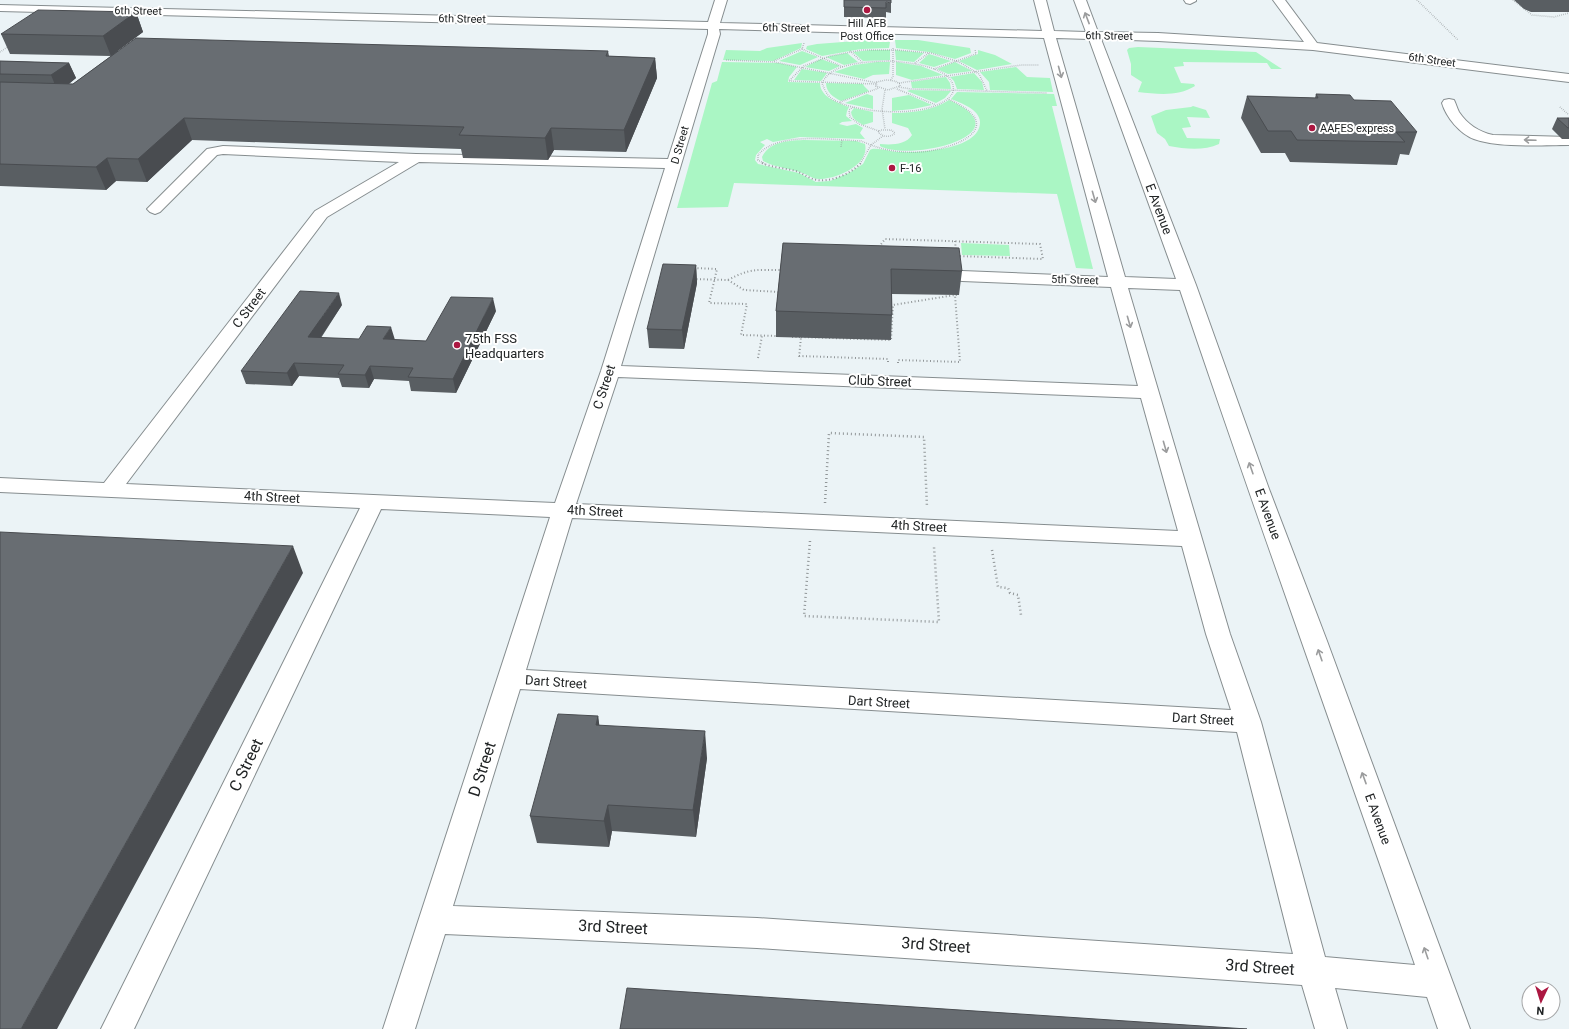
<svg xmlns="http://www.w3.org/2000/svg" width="1569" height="1029" font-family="Roboto,sans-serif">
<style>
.green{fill:#aaf6c4}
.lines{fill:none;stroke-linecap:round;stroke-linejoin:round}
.minor-casing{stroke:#868d8f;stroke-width:2}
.path-far2{stroke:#919698;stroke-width:1.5;stroke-dasharray:0.5 1.5;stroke-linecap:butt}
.path-far1{stroke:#919698;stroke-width:2;stroke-dasharray:1 2.5;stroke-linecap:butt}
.path{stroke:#919698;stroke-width:2.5;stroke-dasharray:1 3;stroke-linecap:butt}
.minor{fill:#fff;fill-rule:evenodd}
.wall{fill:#595e62}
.shaded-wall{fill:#494c50}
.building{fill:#686d72;stroke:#494c50}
.oneway{stroke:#9b9c9d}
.poi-dot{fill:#ac1741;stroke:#fff;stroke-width:1.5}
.labels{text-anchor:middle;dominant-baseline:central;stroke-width:4;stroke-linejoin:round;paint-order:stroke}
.far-street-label{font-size:11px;fill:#212425;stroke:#fff}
.far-poi-label{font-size:11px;fill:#212425;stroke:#fff;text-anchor:start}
.street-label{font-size:13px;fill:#212425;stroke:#fff}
.poi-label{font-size:13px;fill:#212425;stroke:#fff;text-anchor:start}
.near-street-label{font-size:16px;fill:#212425;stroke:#fff}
</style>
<rect width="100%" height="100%" fill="#ebf3f6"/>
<path class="green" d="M882,39L881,42H890L889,48L861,49L822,56L806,49L807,46L817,44Z
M895,40H918L970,48L971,53L955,59L929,52L896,48Z
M802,43L801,48L773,61L723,60L726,50L760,51L767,48Z
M1138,47L1256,52L1282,69H1271L1267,63L1183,62L1184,66L1174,67L1181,83L1194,84L1195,86C1178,97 1157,94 1138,92L1142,82L1131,75V64L1127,50L1129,48Z
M871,50H890V60L863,61L853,52Z
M895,50L924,53L914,62L896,60Z
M978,50L995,55L1012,64L977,70L959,61L978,54Z
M802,51L818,57L800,65L779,61Z
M847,53L858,62L844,65L826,57Z
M929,54L951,61L934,67L919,63Z
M821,59L840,66L829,71L805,67Z
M722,62L778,63L797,67L789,77L788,82L820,83C820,97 838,103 849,107L847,111L846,116L852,121L842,122L839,124L847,126L856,124L863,128L860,133L865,139L800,137L773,142L767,139L760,142L765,145L756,155L755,160L758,164L799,173L816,182L830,181L849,173L863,164L870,150L872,149C881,148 890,152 899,152C918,153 979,150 980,123C981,110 961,103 951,99L957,92L1054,94L1057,106H1052L1093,269L1076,268L1057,194L734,183L728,207L677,208L712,83L717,81Z
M877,62H890L889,74L873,75L864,79L834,72L854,65Z
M896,62L921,66L943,75L912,80L896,75Z
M955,62L972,71L948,74L937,69Z
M1016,67L1027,77L1050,78L1053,92L990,90L989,82L980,72Z
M802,69L827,73L821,81L794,80Z
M974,73L982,82L984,90L957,89L954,81L950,77Z
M946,77L950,83L951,89L912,88L911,82Z
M826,83L863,84L864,86L869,91L841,101C833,97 826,92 826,83Z
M910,90L951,91L945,98L936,103L907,91Z
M867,94L873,96V109L845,103Z
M909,95L932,105L913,109L892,111V98Z
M949,100C1028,135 908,162 880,146V144C891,145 906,145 912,135L908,128L892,123V113C911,113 932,111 949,100Z
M1193,106L1206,110L1210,118L1187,117L1191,127L1182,128L1187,138L1220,139L1219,144C1204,151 1185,149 1169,146L1165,139L1157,133L1151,116L1166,110L1191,107Z
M854,108L873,112V122L863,125C857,121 852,119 851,112Z
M803,140L856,141L865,144C870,165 836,179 819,179C813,179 810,176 805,174C791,168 776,168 763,161L762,157C770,141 788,141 803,140Z
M961,243L1009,245L1010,256L962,255Z"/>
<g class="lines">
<g class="minor-casing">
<path id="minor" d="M715,0H727L720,23L1042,31L1034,0H1046L1054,31L1086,32L1074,0H1086L1098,32L1158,33L1304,42L1273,0H1285L1317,43L1569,74V82L1313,50L1158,41L1101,39L1196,285L1269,489L1327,641L1470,1029H1438L1427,997L1335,988L1347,1029H1315L1302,985L757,948L445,934L415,1029H383L550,517L381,509L134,1029H101L360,508L0,492V478L104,483L315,211L399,162L223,154L217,155L160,212L155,214L150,212L147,209L207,149L223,146L416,154L668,159L708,34V29L0,11V5L708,22ZM719,29L1044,38L1108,277L962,271L956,272L954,276L956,280L962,281L1111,287L1138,386L621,366L720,34ZM1056,38L1089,39L1176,279L1125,277ZM419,162L665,168L601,371L555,503L126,484L327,217ZM1128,288L1180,290C1256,516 1337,740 1415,965L1325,957L1261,722L1230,634ZM618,377L1141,398L1178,531L576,504ZM572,518L1182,546L1206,634L1231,710L526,670ZM520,689L1237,732L1293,954L757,918L453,906Z
M1184,0H1196V1L1190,4L1186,3Z
M1449,99L1454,100C1456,104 1457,108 1459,112C1467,124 1479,132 1493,135L1569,137V145C1543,145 1498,148 1474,139C1460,134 1446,117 1442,103L1444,100Z"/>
</g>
<path class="path-far2" d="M1417,0L1458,40
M1513,0L1532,15L1554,17L1569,13
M802,49L843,67
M850,51L862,62
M0,52L9,46
M726,60L774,62L877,83
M774,61L802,49L804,43
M888,61C905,62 958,66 953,92C939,120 857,114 834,100C827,96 825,91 822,83C832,62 867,62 888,61Z
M915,63L929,53
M934,69L976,54L975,49
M886,80L895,81L900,84V86L888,90L876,86L877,82Z
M891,80L893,76V47
M899,83L1021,65H1039
M876,84L789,81L804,66L830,56L862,50H897L931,53L959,62L979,74L987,91
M899,87L911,89L1047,93
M897,89L936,105
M885,90L882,109L885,129
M840,102L879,88
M853,107L849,110L850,117L859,124L879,131
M1560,107L1569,115
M881,130H891L895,133C890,138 883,137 878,132Z
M883,136L871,145C887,151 903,153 920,152C957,149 1010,126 948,99
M841,147L842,140
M765,164L758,160V155C778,131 832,140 861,141L871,145L860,164"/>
<path class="path-far1" d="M762,163C773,168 785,168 796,171C802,173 807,177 813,179C828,184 851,174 861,163
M955,241L956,251
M879,247L885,239L1040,244L1043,259L957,256
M694,268L717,269L709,303L747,304L741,335L779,336
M693,279L728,280L744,290L779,292V289
M728,280C750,268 757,270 781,270
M792,337H801L799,358
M801,337L891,340L893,305L955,295
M799,356L888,359V364
M758,358L762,336
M898,363V360L960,362L955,295H957"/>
<path class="path" d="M825,503L829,433L924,437L927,507
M810,541L804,616L939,622L934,547
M992,550L998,587L1008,588L1010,593L1018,595L1021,615"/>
<use href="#minor" class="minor"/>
</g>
<path class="wall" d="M844,0L891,3V13L886,12V18L844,17Z
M1514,0H1569V12H1531L1524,9Z
M136,12L143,32L117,51H608L609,56L655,58L657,78L626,152L554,150L548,160L463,158L461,149L192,140L147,182L116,181L106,190L0,186V61L69,63L76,78L69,84H73L111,56L10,54L1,34Z
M1316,94L1354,100L1417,132L1409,155L1400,154L1397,165L1290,162L1285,153H1261L1241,118L1247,96L1315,98Z
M1557,118H1569V139H1562L1552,129Z
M783,243L962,271L959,295L892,294V315L891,340L776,337V311Z
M696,265L697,283L684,349L649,348L647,329Z
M342,305L321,338L426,341L496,311L456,393L411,391L409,381L374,379L369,388L342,387L339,378L299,376L292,386L246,384L241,371Z
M598,716L599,725L707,758L696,837L612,831L609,847L537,843L530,816Z"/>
<path class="shaded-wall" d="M136,12L143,32L111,56L103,36Z
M655,58L657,78L626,152L624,130Z
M69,63L76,78L58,92L51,75Z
M184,118L192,140L147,182L138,159Z
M551,128L554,150L548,160L545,138Z
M107,158L116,181L106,190L96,167Z
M696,265L697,283L684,349L682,330Z
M339,293L342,305L312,350L308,337Z
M493,298L496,311L456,393L453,379Z
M391,327L395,340L383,339Z
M294,363L299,376L292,386L287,373Z
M370,366L374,379L369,388L365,375Z
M293,546L303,573L57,1029H21Z
M598,716L602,743L596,725Z
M705,731L707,758L696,837L693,810Z
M608,805L612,831L609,847L604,821Z"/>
<path class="building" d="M844,0H891V3L886,2V8L844,7Z
M38,10L136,12L103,36L1,34Z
M136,38L608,51L606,56L655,58L624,130L551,128L545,138L459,135L464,127L184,118L138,159L107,158L96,167L0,164V82L73,84Z
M0,61L69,63L51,75L0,74Z
M1316,94L1350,95L1354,100L1391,101L1417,132H1396L1405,142L1297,140L1291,131H1268L1247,96L1318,98Z
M1557,118H1569V128H1568Z
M783,243L959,248L962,271L891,269L892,315L776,311Z
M663,264L696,265L682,330L647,329Z
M300,291L339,293L308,337L359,339L367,326L391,327L383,339L426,341L451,297L493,298L453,379L408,377L413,368L370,366L365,375L338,374L344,365L294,363L287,373L241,371Z
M0,532L293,546L21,1029H0Z
M558,714L598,716L596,725L705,731L693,810L608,805L604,821L530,816Z
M627,988L1247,1029H620Z"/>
<defs><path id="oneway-shaft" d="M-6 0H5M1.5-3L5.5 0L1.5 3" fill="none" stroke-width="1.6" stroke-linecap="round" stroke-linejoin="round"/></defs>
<g class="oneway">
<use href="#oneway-shaft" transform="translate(1087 18) rotate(-111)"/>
<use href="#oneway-shaft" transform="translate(1060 72) rotate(75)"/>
<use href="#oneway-shaft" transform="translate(1530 140) rotate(-178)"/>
<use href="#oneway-shaft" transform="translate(1094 197) rotate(74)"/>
<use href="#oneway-shaft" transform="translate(1129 322) rotate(74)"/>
<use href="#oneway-shaft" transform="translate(1165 447) rotate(74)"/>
<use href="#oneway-shaft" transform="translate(1251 468) rotate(-109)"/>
<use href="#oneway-shaft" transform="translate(1320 655) rotate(-109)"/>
<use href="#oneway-shaft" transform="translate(1364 778) rotate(-110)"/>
<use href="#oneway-shaft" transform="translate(1426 953) rotate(-109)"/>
</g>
<g class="poi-dot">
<circle cx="867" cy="10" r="4"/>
<circle cx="1312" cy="128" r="4"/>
<circle cx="892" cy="168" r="4"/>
<circle cx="457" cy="345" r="4"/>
</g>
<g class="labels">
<g class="far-street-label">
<text transform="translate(138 11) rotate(1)">6th Street</text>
<text transform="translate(462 19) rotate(1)">6th Street</text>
<text transform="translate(786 28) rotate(1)">6th Street</text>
<text transform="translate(1109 36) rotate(1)">6th Street</text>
<text transform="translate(1432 60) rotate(8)">6th Street</text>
<text transform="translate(680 145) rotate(-74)">D Street</text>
<text transform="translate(1075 280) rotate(2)">5th Street</text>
</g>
<g class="far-poi-label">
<text x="867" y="23" text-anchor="middle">Hill AFB<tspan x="867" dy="13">Post Office</tspan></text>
<text x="1320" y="128">AAFES express</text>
<text x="900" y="168">F-16</text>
</g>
<g class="street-label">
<text transform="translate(1159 209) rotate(69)">E Avenue</text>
<text transform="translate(249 308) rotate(-53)">C Street</text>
<text transform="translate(880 381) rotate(2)">Club Street</text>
<text transform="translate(604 387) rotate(-72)">C Street</text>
<text transform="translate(272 497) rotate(3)">4th Street</text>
<text transform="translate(595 511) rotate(3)">4th Street</text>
<text transform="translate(1268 514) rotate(70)">E Avenue</text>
<text transform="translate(919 526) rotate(3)">4th Street</text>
<text transform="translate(556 682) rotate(4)">Dart Street</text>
<text transform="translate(879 702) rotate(3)">Dart Street</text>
<text transform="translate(1203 719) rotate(3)">Dart Street</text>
<text transform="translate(1378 819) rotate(70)">E Avenue</text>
</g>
<g class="poi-label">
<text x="465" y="338">75th FSS<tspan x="465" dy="15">Headquarters</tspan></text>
</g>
<g class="near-street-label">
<text transform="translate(246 765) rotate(-64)">C Street</text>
<text transform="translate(482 769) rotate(-72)">D Street</text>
<text transform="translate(613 927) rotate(3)">3rd Street</text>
<text transform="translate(936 945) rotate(4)">3rd Street</text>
<text transform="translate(1260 967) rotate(4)">3rd Street</text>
</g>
</g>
<g transform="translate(1541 1001) rotate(184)"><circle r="19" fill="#ffffff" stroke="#a6a7a8"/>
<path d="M0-3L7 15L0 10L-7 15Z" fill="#ac1741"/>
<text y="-6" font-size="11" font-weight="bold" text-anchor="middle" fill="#212425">N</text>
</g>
</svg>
